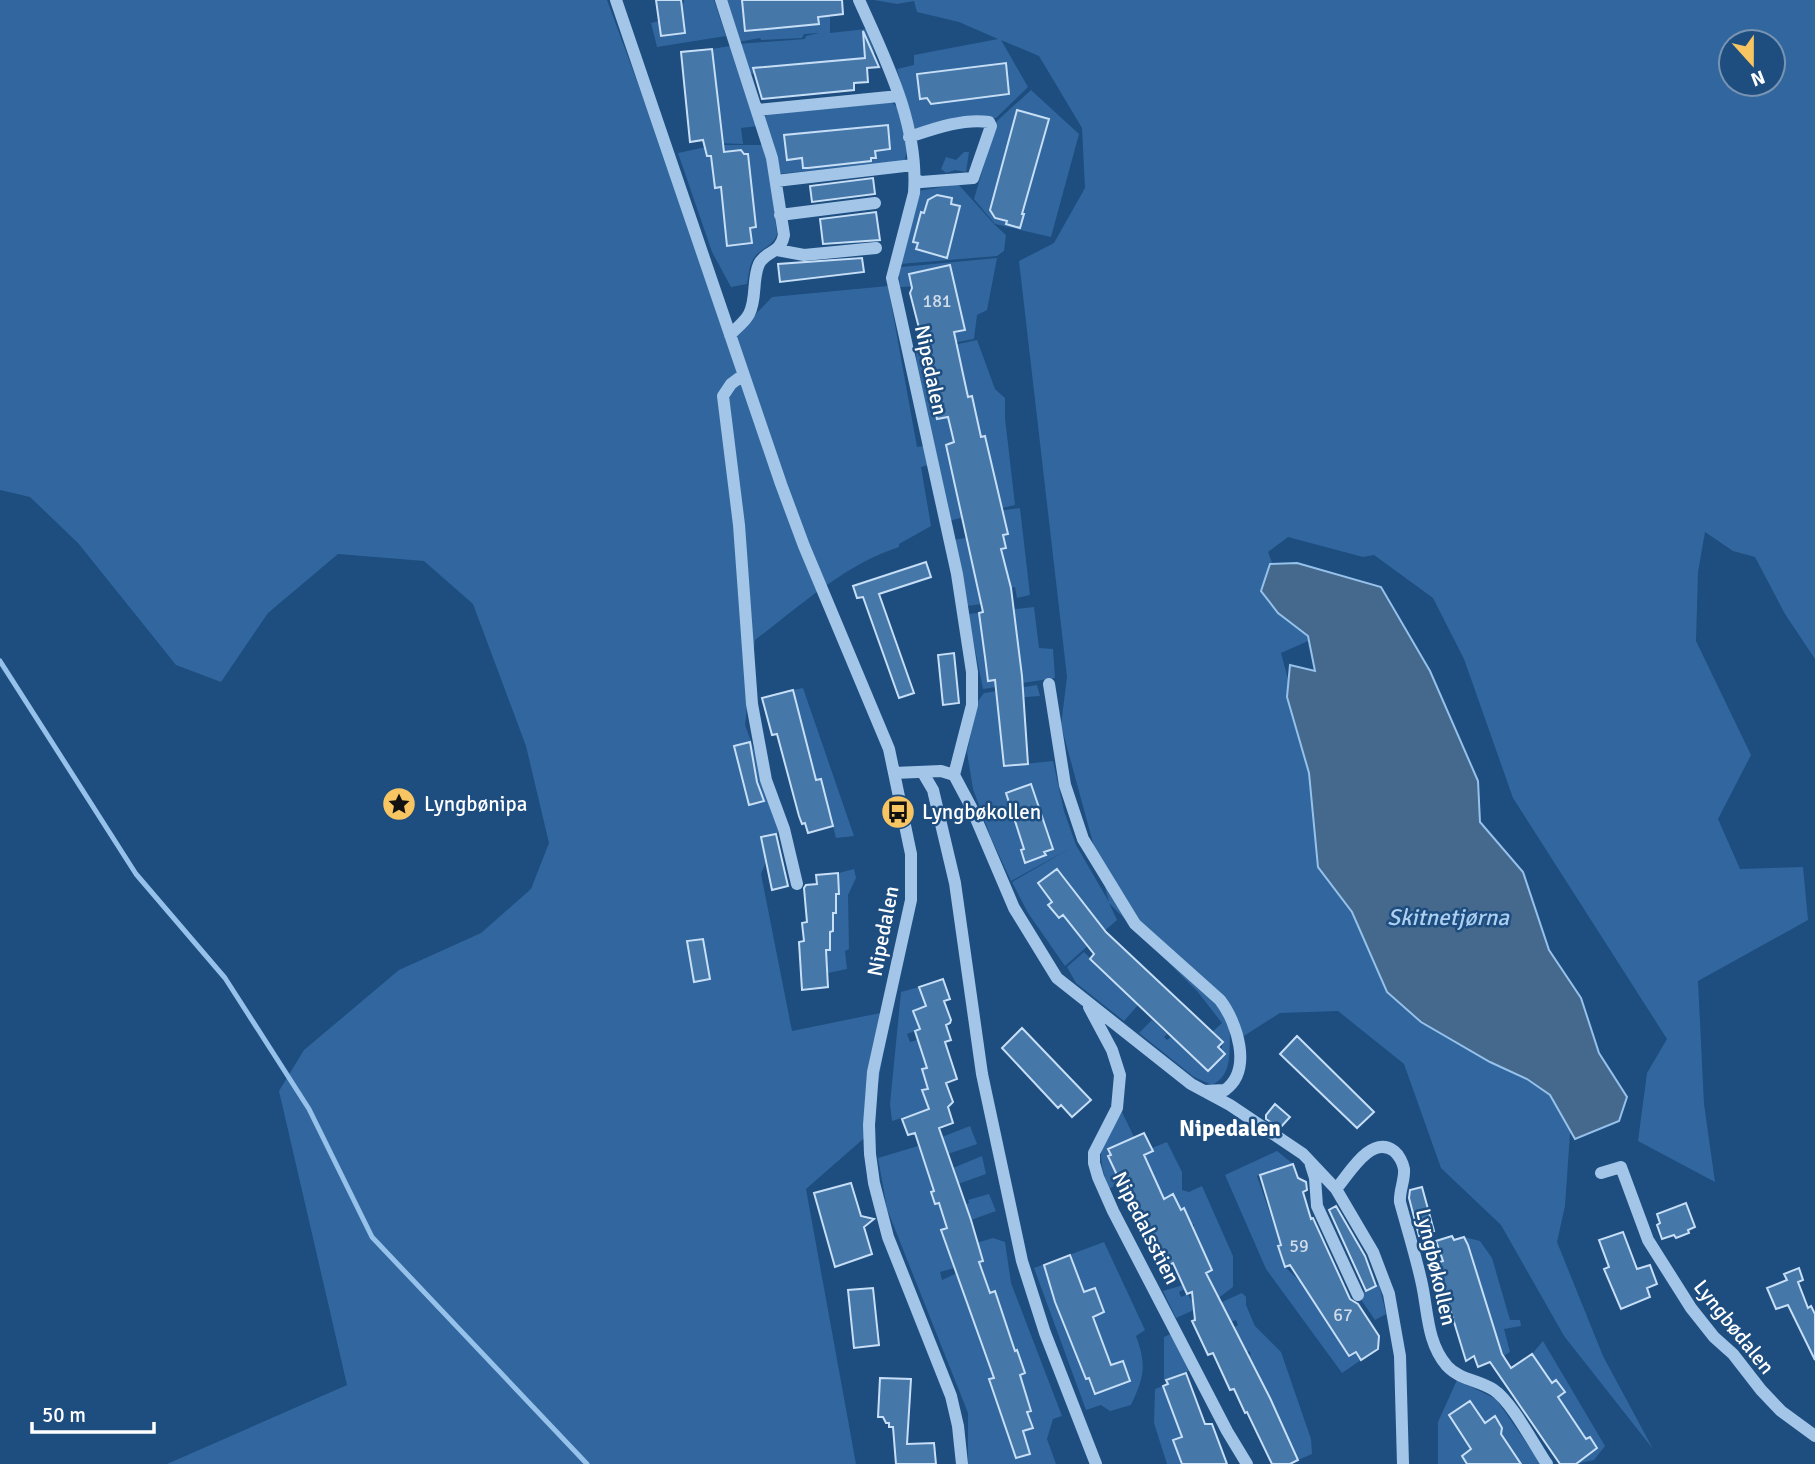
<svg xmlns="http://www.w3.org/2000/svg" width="1815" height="1464" font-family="Signika,sans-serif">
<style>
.green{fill:#31679e;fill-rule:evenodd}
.water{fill:#45688d;stroke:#95c1ea;stroke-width:2}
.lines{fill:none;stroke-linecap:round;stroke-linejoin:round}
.stream{stroke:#95c1ea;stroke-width:5}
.building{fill:#4677a9;stroke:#c6def6;stroke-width:2}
.minor{stroke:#a2c5e8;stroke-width:12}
.labels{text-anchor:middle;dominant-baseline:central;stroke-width:5;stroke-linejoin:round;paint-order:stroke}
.number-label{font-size:18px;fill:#d1ddea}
.street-label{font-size:21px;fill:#fff;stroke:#1e4d7f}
.poi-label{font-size:21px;fill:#fff;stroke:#1e4d7f;text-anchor:start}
.water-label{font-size:23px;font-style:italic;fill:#adcff0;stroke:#1e4d7f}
.neighbourhood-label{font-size:23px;font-weight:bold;fill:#fff;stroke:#1e4d7f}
</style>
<rect width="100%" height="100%" fill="#1e4d7f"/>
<path class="green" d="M0,0H607L732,339L772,297L888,286L917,447L924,446L928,465L921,467L931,526L899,544V547C844,565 800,606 755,640L745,725L781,824L761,874L792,1031L890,1011L870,1133L806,1189L856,1464H167L347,1385L279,1091L304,1050L399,970L481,933L531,889L549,843L526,746L473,604L424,561L338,554L268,613L221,682L176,665L78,543L30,497L0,490Z
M684,0H714L726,36L657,47L651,23L659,21L661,36L685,33L682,4L684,3Z
M724,0H742L745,31L818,24V16H830V33L866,29L875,53L865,54V58L754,68V74L748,73L738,44L805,39L806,36L819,33L804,34L802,38L761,40L760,38L738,42Z
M874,0H1815V659L1785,614L1755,557L1733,551L1705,532L1698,572L1696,641L1751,755L1718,819L1740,869L1803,867L1808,920L1698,981L1704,1104L1715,1182L1638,1141L1647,1073L1667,1039L1513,798L1464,659L1433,598L1374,555L1363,557L1288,537L1268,552L1285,597L1317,626L1308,641L1281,653L1312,770L1573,1090L1565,1206L1557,1242L1603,1356L1653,1449L1564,1336L1501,1225L1441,1168L1404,1064L1338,1011L1280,1013L1236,1041L1230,1035C1229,1055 1232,1075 1212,1085L1194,1077L1139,1033L1152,1020L1167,1034L1164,1037L1167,1040L1171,1037L1200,1065L1221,1050L1223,1042L1212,1032L1222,1023L1197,991L1109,903L1117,920L1065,966L1028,913L1012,882L1071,848L1011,881L991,838L973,789L967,752L978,701L984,693L1037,685L1040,696L997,699L1004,766L1053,761L1064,811L1076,845L1109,902L1061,725L1067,677L1019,261L1054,243L1085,188L1082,128L1039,56L1001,40L1028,87L996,118H988L914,131L897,69L914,65V55L998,39L959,22L917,12L914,1L897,4ZM1731,42H1773V84H1731Z
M730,46L758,126L741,128L743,144L716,143L722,137L712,49Z
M1031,90L1079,134L1051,237L995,224L974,199L997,121Z
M890,101L899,109L908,149L904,161L777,174L763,118L768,114Z
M716,145H763L769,167L777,234C774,245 764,247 756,255C749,263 749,274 747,284L731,287L712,252L678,153Z
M964,152H969L966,172L955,170L946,173L941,169L946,157L956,160Z
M958,184L995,225L1006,235L1004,251L997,256L900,264L919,191Z
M997,258L987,310L977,315L974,339L931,347L954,332L964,330L950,266L909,274L910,279L916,278L919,286L900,287L899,273L901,267Z
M977,340L995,389L1005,398V418L1015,505L948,521L917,371L916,353Z
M1020,508L1030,595L1017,598L1015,587L1010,588L1001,549L1006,548L1003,535L1008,533L1005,520L997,511Z
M966,538L979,596L996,602L967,606L952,540Z
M1034,607L1039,648L1053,649L1055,678L983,689L968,614Z
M803,688L854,836L836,838L821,780H816L793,690Z
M854,869L856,878L848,895L849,949L845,951L847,969L828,973L826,950H830V932L833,931V913L836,912L839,873Z
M1084,952L1138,1005L1124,1021L1076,983L1067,967Z
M919,987L926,1006L913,1012L926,1027L907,1034L910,1042L924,1038L927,1047L921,1050L927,1068L922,1070L928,1089L922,1091L929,1109L892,1121L890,1104L901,992Z
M1122,1112L1134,1137L1143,1133L1152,1148L1167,1142L1182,1172V1190L1189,1192L1202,1186L1233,1256V1287L1216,1300L1176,1318L1163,1291L1183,1285L1185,1289L1179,1292L1181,1297L1188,1294L1191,1300L1213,1290L1206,1274L1212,1270L1206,1256L1186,1230L1194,1227V1224L1185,1228V1210L1177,1212L1173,1195L1164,1199L1134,1137L1109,1149L1123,1180L1109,1189C1094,1148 1102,1147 1122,1112Z
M970,1126L977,1144L948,1154L942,1137Z
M918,1146L934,1191L931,1193L935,1204L939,1203L947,1228L941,1230L954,1268L940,1272L942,1280L957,1273L985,1278L979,1262L983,1261L973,1244L993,1238L1005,1242L1011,1283L1062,1416L1053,1419L1047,1439L1056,1464H968V1413L887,1209L878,1158Z
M1277,1151L1293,1164L1257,1176L1281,1245L1278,1247L1285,1267L1301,1282L1349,1356L1356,1352L1361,1360L1342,1373L1266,1269L1225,1175Z
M982,1156L986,1174L958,1184L953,1168Z
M989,1194L996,1211L971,1220L965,1205L969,1203L968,1200Z
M1464,1237L1480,1241L1492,1258L1510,1320H1520L1521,1326L1504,1329L1510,1352L1500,1358Z
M1104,1242L1145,1330L1136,1336C1147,1366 1144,1377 1131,1405L1110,1411L1101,1405L1086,1410L1034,1268Z
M1379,1284L1386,1314L1375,1320L1360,1298L1361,1293Z
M1242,1293L1246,1297V1305L1255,1326L1281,1352L1311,1439L1312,1454L1298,1460L1254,1367L1243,1358L1251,1354L1249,1351L1245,1353L1233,1328L1238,1325L1236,1320L1231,1322L1220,1303Z
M1171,1334L1191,1370L1164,1380V1337Z
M1543,1341L1605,1446L1594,1460L1576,1464L1597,1447L1589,1437L1577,1446L1578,1426L1570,1414L1560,1420L1556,1380L1542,1389L1545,1372L1532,1354Z
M1457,1380L1496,1399L1541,1464H1438V1422Z
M1163,1386L1182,1437L1173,1441L1183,1464H1167L1154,1423L1155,1389Z"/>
<path class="water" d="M1297,563L1381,587L1430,671L1478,781L1480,822L1523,872L1549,950L1581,998L1599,1053L1627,1097L1619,1121L1575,1139L1550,1095L1527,1079L1490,1062L1421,1022L1387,992L1352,912L1318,867L1309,773L1287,697L1290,665L1315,671L1308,636L1278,613L1261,591L1270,564Z"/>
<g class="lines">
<path class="stream" d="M0,661L136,874L225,978L309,1109L372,1237L587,1464"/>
</g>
<path class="building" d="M656,0H681L685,33L661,36Z
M742,0H842L843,14L818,17L819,24L745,31Z
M863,31L879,67L867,68L868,82L854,83V90L762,99L753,68L865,58Z
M712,49L724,152L741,150L744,154H748L756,227L750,228L752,243L727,246L721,187L715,188L711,156H707L703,140L690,142L681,52Z
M1006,63L1009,94L931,104L927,98L920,99L917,74Z
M1017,110L1049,119L1022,214H1024L1020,228L1006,224L1007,221L995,218L990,210Z
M888,125L890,149L875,151L876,158H871V161L808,168H803L802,158L787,160L784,135Z
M873,178L875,194L812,202L810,186Z
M937,195L952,198L951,204L960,206L947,258L916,249L918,243L913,242L921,212L924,213L928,200Z
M876,212L880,240L823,244L820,219Z
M862,258L864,272L780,282L778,264Z
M950,265L965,330L954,332L963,374L968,397L972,396L981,437L985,436L1008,534L1003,535L1006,548L1001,549L1011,588L1022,676L1028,764L1004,766L995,680L988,681L985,657L979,613L983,612L946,445L954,442L948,417L937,419L924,360L927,359L910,293L912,288L909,274Z
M926,562L931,577L879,594L914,693L899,698L863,597L857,598L853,586Z
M954,653L959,703L943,705L938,655Z
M793,690L816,780L821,779L833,826L808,833L805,823L802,824L799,816L777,734L772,735L762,698Z
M750,742L757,782L764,801L749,805L734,746Z
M1031,784L1053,849L1044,852L1046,855L1025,863L1021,850L1024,849L1006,793Z
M776,834L788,886L772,890L761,837Z
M1057,869L1106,932L1223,1042L1218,1047L1225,1054L1208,1071L1090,959L1094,954L1063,915L1059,918L1048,905L1052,902L1038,883Z
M838,873L839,894H836V913H833V931L830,932V950H826L828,987L802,990L799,942L804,941L802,923L807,922L804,888L806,885L817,884L816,875Z
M703,939L710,979L694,982L687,941Z
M943,979L950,999L944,1001L951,1020L950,1023L946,1025L951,1040L945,1042L957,1079L946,1083L953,1102L948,1107L953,1123L939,1128L971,1220L983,1261L979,1262L990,1293L995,1291L1015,1351L1017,1350L1025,1373L1020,1375L1031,1411L1027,1412L1033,1428L1023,1431L1030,1454L1016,1458L989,1379L994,1378L941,1230L947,1228L939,1203L935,1204L931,1192L934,1191L915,1133L908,1135L902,1119L929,1109L922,1090L928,1089L922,1069L927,1068L915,1031L920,1029L913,1011L926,1006L919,987Z
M1022,1028L1091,1100L1072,1117L1061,1105L1058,1108L1002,1048Z
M1297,1036L1374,1112L1357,1128L1280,1054Z
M1275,1104L1290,1117L1280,1128L1266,1119V1115Z
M1144,1133L1153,1151L1144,1155L1164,1199L1173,1194L1181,1210L1184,1208L1212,1270L1206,1273L1270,1398L1298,1460L1290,1464H1272L1247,1412L1245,1413L1234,1389L1230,1390L1213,1353L1208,1355L1192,1321L1195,1320L1192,1292L1187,1294L1173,1263L1167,1266L1140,1211L1138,1212L1135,1206L1132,1207L1108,1156L1111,1155L1108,1149Z
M1293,1164L1298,1178L1306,1182L1307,1190L1303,1192L1311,1219L1313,1218L1350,1299L1358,1304L1379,1336L1378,1349L1361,1360L1356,1352L1349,1356L1290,1265L1285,1267L1278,1246L1281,1245L1260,1175Z
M851,1183L861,1216L874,1219L864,1227L872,1254L835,1267L814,1193Z
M1422,1187L1434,1231L1419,1236L1409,1198L1410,1190Z
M1686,1203L1695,1227L1688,1230L1689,1233L1676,1238L1674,1235L1662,1239L1657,1225L1660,1223L1657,1214Z
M1336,1206L1365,1256L1376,1286L1366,1291L1329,1210Z
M1623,1232L1637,1269L1650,1265L1657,1284L1647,1288L1650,1297L1621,1309L1604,1269L1609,1267L1599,1240Z
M1452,1236L1454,1240L1464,1237L1468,1245L1502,1354L1511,1368L1532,1354L1552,1383L1556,1380L1565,1392L1558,1397L1586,1439L1590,1437L1597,1448L1576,1464H1560L1490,1362L1478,1367L1474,1356L1466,1361L1436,1263L1443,1261L1436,1241Z
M1070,1255L1084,1292L1095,1288L1104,1312L1093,1317L1111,1365L1123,1361L1130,1381L1095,1394L1089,1378L1086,1379L1055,1302L1044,1265Z
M1799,1268L1803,1280L1798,1282L1808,1308L1811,1306L1815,1314V1360L1788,1305L1776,1309L1767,1288L1787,1280L1784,1274Z
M873,1288L879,1345L854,1348L848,1290Z
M1186,1373L1205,1424H1212L1227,1464H1182L1173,1440L1182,1437L1163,1386L1168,1384L1166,1380Z
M880,1378L911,1379L907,1444L934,1443L936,1464H896L893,1427H889V1423H886L883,1417H878Z
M1470,1401L1485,1423L1495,1416L1502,1428L1501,1434L1521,1464H1467L1462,1456L1471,1449L1449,1415Z"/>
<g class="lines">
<path class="minor" d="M616,0L781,484L804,546L889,749L911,854V900L873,1072L869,1125L870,1154L874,1183L888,1237L951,1396L958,1426L962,1464
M721,0L772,158L784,235C780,255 766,250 759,264C752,279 757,299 749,314C745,322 736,328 730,335
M859,0C886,60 919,125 914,193L892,278L957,574L972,672V705L954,775
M757,110L899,96
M909,137C933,129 963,118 989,122L991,126L973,178L921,182L915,179
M776,181L913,165
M780,215L875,203
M777,250L804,255L876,248
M743,375L731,384L723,396L739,525L752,704L766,780L784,829L797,884
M1049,684L1065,785L1083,839L1135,924L1220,1000C1237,1022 1253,1070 1225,1090L1204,1091
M894,773L941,771L954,775L971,807L1014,908L1057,978L1191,1084L1230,1105L1303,1154L1336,1189L1373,1252L1389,1294L1400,1356L1403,1464
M923,773L933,790L955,883L982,1074L1022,1261L1045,1333L1096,1464
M1089,1007L1112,1050L1120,1075L1117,1108L1094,1153V1163L1098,1177L1113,1211L1227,1431L1247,1464
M1310,1162L1315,1178L1317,1206L1358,1295
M1601,1173L1621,1167L1648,1240L1691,1308L1714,1337L1733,1354L1761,1390L1781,1411L1815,1436
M1336,1189C1349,1174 1371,1134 1394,1151C1399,1155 1403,1163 1404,1169C1405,1180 1399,1191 1400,1202C1407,1228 1415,1253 1421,1280C1428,1308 1426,1342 1447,1366C1460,1380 1479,1380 1494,1390C1512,1402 1534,1445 1547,1464"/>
</g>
<defs>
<g id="sight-disc" transform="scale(1.75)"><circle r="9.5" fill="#f7c561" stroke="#1e4d7f"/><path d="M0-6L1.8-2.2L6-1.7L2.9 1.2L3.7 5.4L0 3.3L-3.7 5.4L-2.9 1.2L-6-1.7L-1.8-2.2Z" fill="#111"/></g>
<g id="bus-disc" transform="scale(1.75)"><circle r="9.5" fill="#f7c561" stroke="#1e4d7f"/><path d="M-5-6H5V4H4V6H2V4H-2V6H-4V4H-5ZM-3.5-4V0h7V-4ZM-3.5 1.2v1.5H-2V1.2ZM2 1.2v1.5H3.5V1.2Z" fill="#111"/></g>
</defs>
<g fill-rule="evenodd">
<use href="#sight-disc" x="399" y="804"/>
<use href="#bus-disc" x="898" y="812"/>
</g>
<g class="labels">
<g class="number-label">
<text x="937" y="301">181</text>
<text x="1299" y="1246">59</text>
<text x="1343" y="1315">67</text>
</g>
<g class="street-label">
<text transform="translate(931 370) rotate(78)">Nipedalen</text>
<text transform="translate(883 931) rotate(-79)">Nipedalen</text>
<text transform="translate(1146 1228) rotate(63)">Nipedalsstien</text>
<text transform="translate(1436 1267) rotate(77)">Lyngbøkollen</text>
<text transform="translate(1734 1327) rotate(51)">Lyngbødalen</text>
</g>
<g class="poi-label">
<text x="424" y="804">Lyngbønipa</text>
<text x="922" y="812">Lyngbøkollen</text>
</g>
<g class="water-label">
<text x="1448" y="917">Skitnetjørna</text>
</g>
<g class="neighbourhood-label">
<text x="1230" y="1128">Nipedalen</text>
</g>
</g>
<g transform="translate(1752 63) rotate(159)"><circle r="33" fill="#1e4d7f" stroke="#7894b2" stroke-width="2"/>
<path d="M0-5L12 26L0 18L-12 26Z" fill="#f7c561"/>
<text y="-10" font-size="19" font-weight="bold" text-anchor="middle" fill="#ffffff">N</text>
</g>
<path d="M32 1422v10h122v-10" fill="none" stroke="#ffffff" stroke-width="3.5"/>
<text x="42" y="1422" font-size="21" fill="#ffffff" stroke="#1e4d7f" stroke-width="5" paint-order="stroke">50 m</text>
</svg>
